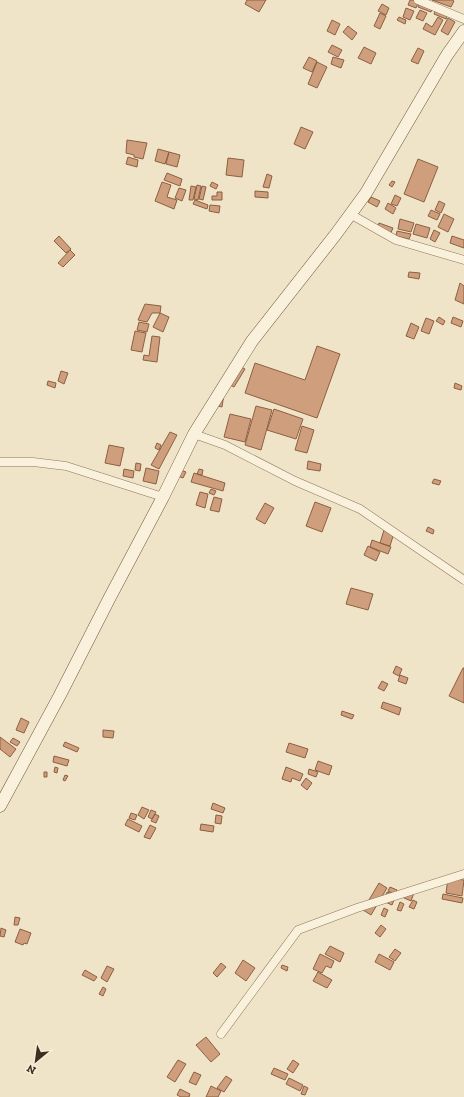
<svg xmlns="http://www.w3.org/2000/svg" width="464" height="1097" font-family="'Zilla Slab',serif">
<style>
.building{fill:#cf9f7d;stroke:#8d5f41}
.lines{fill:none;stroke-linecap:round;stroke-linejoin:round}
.street-casing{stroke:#8d765c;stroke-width:9}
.secondary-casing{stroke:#6f573f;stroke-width:13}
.street{stroke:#faf1dc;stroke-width:8}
.secondary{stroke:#faf1dc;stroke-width:12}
</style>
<rect width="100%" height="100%" fill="#f0e4c8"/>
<path class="building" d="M247,0H266L259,12L245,4Z
M410,0H417L419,1L416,8L408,5Z
M432,0H452L454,1L451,7Z
M420,2L433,7L431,12L418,7Z
M382,4L389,8L386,15L378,11Z
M406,8L414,11L410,20L403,17Z
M436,9L448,14L446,19L434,14Z
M420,10L427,13L423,21L416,18Z
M380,13L386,16L380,29L374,26Z
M399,17L406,20L405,24L397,20Z
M438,17L443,20L435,35L423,29L426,23L432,27Z
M448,18L455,22L448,35L441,31Z
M332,20L340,24L335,35L327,31Z
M348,26L357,33L352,40L343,32Z
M332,45L342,50L338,57L328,52Z
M364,47L376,53L371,64L358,58Z
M418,48L424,51L418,64L411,61Z
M309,57L317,61L312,72L303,68Z
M333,57L344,60L341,68L331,64Z
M317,62L327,67L317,88L308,84Z
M301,127L313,132L305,149L294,144Z
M127,140L147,143L143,159L134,157V155L126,153Z
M158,149L169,152L165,164L155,161Z
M169,152L180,155L177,167L166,164Z
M128,157L138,160L137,167L126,164Z
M228,158L244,160L242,177L226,175Z
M418,159L438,167L424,202L404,194Z
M167,173L182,179L180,186L164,180Z
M267,174L272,176L269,188L263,187Z
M392,181L395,182L392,187L389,185Z
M162,182L171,185L167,197L177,200L174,209L155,201Z
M212,182L218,185L216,189L210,186Z
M197,185L201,186L198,200L194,199Z
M191,186L196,187L193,200H189Z
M202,186L206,187L203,200L199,199Z
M179,188L186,190L182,201L175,198Z
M255,191L268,192V198L255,197Z
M217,192H222V200H212V196H217Z
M395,195L401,198L397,206L391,204Z
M371,197L380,201L377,207L368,202Z
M195,200L208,205L207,209L193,204Z
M439,201L445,204L441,213L435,210Z
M388,203L396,208L393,214L385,209Z
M210,205L220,206L219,213L209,211Z
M431,210L440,214L437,220L428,216Z
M444,214L454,219L448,232L438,227Z
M400,219L414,223L411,232L398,229Z
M379,223L393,228L390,235L376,230Z
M416,224L430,228L427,238L413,234Z
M434,230L440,233L435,242L430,239Z
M397,231L411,234L409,239L396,236Z
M59,236L71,249L66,253L54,241Z
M452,236L464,240V248L450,243Z
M70,250L75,255L63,267L58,263Z
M409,272L420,273L419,279L408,277Z
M460,283L464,286V304L455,300Z
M145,304L161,306L160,313H152L147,322L138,320Z
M160,313L169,317L163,332L153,327Z
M439,317L445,321L443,325L436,321Z
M453,317L463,321L461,327L451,323Z
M426,318L434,321L429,334L421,331Z
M139,322L149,324L147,332L137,330Z
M411,323L419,327L414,339L406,336Z
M135,331L146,333L142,352L131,350Z
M152,336L160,337L157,362L143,360L144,355L149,356Z
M317,346L340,354L317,418L245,393L255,363L305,380Z
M238,365L245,369L234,387L228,384Z
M61,371L68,373L64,384L58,381Z
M48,381L56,383L55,388L47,385Z
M455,383L462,386L461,390L454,388Z
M224,394L222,407L214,405Z
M256,406L272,410L261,450L245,445Z
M274,409L303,419L296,439L267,430Z
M230,414L251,419L245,442L224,437Z
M302,426L314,430L307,453L295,450Z
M170,432L177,435L159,469L151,465Z
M157,443L161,445L159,450L155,448Z
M109,445L124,448L120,466L105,463Z
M308,461L321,464L320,471L307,469Z
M136,463L141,464L140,471L135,470Z
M146,468L159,471L156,484L143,481Z
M124,469L134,471L133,478L123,476Z
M178,469L186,472L183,478L175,475Z
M199,469L203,470L202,475L197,474Z
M194,473L225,483L223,491L191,482Z
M434,479L441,481L439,485L432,483Z
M211,489L216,491L214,495L209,493Z
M200,492L208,494L205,508L196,505Z
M214,497L222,499L219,512L210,510Z
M315,502L331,508L322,532L306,526Z
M265,503L274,508L265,524L256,519Z
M428,527L434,530L433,534L426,531Z
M384,530L394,533L390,546L380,543Z
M372,540L391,547L388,554L370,547Z
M368,546L380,552L376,561L364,555Z
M351,588L373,594L368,610L346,604Z
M396,666L402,669L399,676L393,673Z
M463,668H464V703L449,696Z
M400,675L408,678L406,684L398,681Z
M382,681L388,684L384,691L378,688Z
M383,702L401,708L399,715L381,708Z
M342,711L354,715L352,719L341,715Z
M21,718L29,722L24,733L16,730Z
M103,730L114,731L113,738L103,737Z
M0,737L16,749L10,757L0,749Z
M13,738L20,742L17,746L10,742Z
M65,742L79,748L77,752L63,746Z
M289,743L308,749L305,758L286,752Z
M54,756L69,760L67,766L53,762Z
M318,761L332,766L329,775L315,770Z
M55,767L58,768L57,773L54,772Z
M286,767L303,774L300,781L292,778L291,782L282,779Z
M309,769L318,772L316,777L308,774Z
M44,772H47V777H44Z
M65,775L68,776L65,781L63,780Z
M306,778L312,783L307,790L301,785Z
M213,803L225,808L223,813L211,809Z
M142,807L149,810L144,819L138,815Z
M151,810L156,812L152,819L148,817Z
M131,813L137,815L135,820L129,818Z
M155,814L159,816L156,823L151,821Z
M216,815L222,816L221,824L215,823Z
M128,819L142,826L139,832L125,825Z
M201,824L214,826L213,832L200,830Z
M150,825L156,828L150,839L144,837Z
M448,878L464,880L462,896L446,893Z
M379,883L387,888L371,915L363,910Z
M390,887L397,890L395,894L388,891Z
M387,892L396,895L392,905L383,901Z
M414,893L411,901L402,897Z
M443,894L463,898L462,903L442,899Z
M413,900L417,902L414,909L409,907Z
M400,902L404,904L401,911L397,910Z
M384,908L388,910L385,917L381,915Z
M15,917L20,918L18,925H14Z
M381,925L386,929L380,937L375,933Z
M1,928L6,930L4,937L0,936Z
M20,929L31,933L27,944L24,943L23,945L15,942Z
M330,946L344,953L340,962L325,954Z
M395,949L401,953L395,961L389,957Z
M320,954L334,961L331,968L326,966L322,973L313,969Z
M379,954L394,962L390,970L375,962Z
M243,960L255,968L246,981L235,973Z
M221,963L226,967L217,977L213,973Z
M282,965L288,967L287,971L281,968Z
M107,966L114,969L107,982L101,978Z
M85,970L97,977L94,981L82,975Z
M318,972L332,980L327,988L313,981Z
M103,987L106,989L103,996L99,994Z
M206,1037L220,1054L211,1062L196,1045Z
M178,1060L186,1064L175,1082L167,1077Z
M293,1060L299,1064L293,1073L287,1069Z
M274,1068L288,1074L285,1080L271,1074Z
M194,1072L201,1075L196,1085L189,1082Z
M226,1076L232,1080L224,1092L217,1088Z
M289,1078L303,1085L300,1091L286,1084Z
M211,1086L221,1091L218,1097H206Z
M304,1086L308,1088L305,1095L301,1094Z
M180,1089L190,1094L189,1097H181L177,1095Z"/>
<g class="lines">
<g class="street-casing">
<path id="street" d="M418,0L464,19
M350,214L396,240L464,260
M194,434L225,445L295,481L360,509L464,580
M0,462H33L66,466L163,497
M221,1034L298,930L357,908L464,874"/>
</g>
<g class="secondary-casing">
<path id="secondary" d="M0,806L60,695L109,599L163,497L194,434L252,341L336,234L366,193L447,55L464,31"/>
</g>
<use href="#street" class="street"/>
<use href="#secondary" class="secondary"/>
</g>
<g transform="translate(36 1061) rotate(209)" stroke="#f7eed8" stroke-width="3" paint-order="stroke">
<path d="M0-3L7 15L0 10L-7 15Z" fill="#3d2e20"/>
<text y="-6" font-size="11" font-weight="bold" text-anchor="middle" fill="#3d2e20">N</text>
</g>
</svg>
